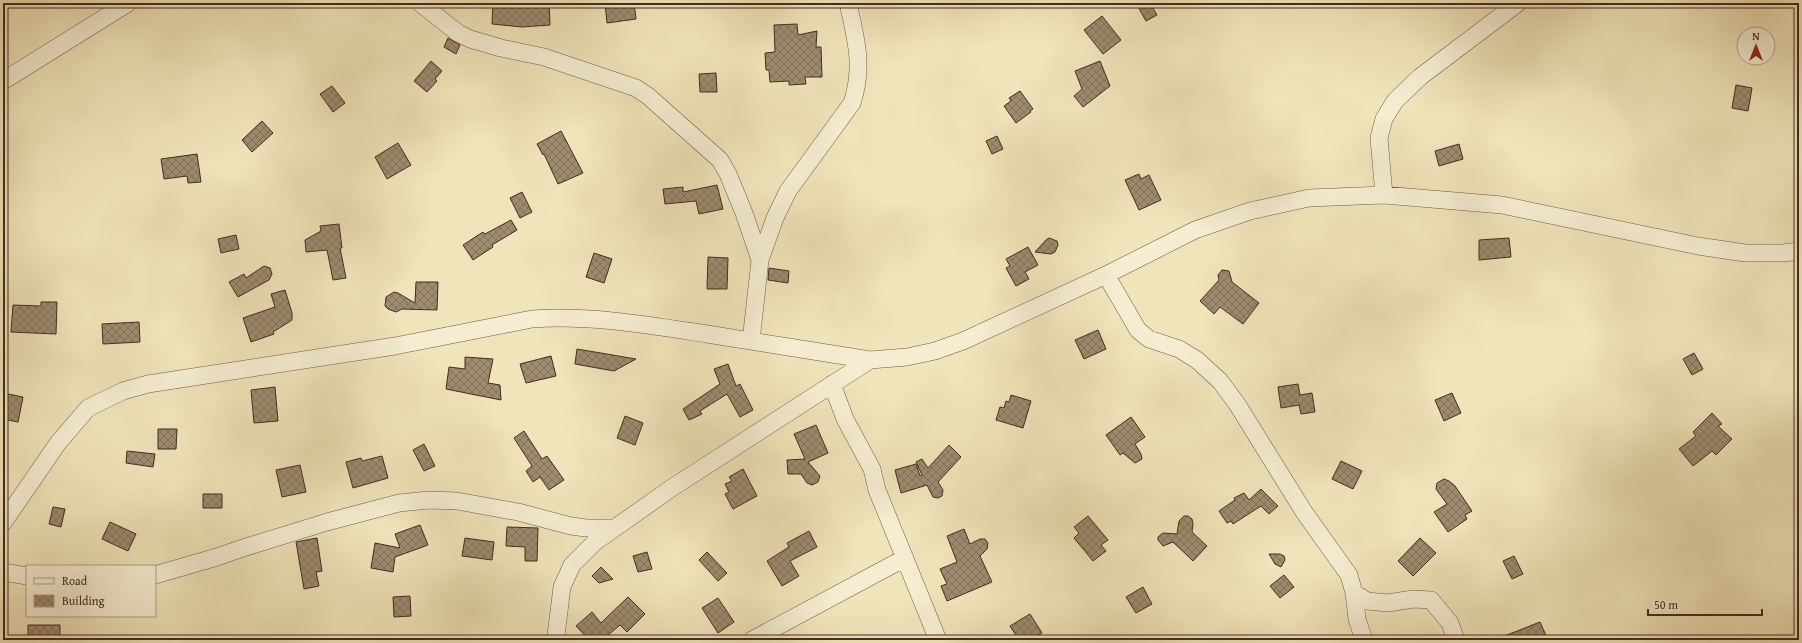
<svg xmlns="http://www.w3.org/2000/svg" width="1802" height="643" font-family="'Gentium Book Plus',serif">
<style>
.building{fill:url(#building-cross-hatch);stroke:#452a20}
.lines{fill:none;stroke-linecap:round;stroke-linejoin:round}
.minor-casing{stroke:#705846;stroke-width:18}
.minor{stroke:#f5edd2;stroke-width:17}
</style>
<defs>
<pattern id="building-cross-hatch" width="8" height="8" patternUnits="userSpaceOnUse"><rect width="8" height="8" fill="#9e8b70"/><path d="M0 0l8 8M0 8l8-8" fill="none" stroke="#83725c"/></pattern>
</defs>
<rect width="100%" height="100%" fill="#f0e4ba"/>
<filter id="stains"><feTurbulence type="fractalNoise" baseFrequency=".005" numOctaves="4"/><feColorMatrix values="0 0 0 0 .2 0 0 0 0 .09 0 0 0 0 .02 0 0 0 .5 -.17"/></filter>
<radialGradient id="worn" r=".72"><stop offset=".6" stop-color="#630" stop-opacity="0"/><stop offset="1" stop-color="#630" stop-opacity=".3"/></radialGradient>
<path class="building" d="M493,3H549L550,25L522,27L492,24Z
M605,3H634L636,19L607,23Z
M1136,3H1150L1157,15L1146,21Z
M1102,16L1121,40L1103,54L1084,30Z
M797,24L798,35L817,31L816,47H821L822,77H805L806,84L789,85V81L770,82L769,70H766L765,53L775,52L774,25Z
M448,38L460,45L456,54L444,47Z
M431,61L442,71L435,79L437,81L427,92L414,81Z
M1100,61L1110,86L1083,107L1074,96L1082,89L1075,71Z
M716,73L717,92H700L699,74Z
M1736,85L1752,88L1748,111L1732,108Z
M332,86L345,103L333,112L320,94Z
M1020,91L1033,109L1030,111L1031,112L1016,123L1004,106L1011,101L1009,98Z
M262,121L273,133L252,152L242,140Z
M561,131L583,173L558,184L544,154L543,155L537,144Z
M997,136L1003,149L992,154L986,141Z
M398,143L411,165L387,179L375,157Z
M1459,144L1463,159L1439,166L1435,151Z
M197,154L201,182L188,183L187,176L164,179L161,159Z
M1139,174L1141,179L1149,175L1161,200L1139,210L1125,180Z
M717,185L723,209L699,214L696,201L665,204L663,189L683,187V192Z
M522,192L532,212L520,218L510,198Z
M511,220L517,230L492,245L493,247L473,260L463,245L483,232L485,234Z
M339,224L342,248H340L346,278L333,280L327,250L306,252L305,240L321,231L320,226Z
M236,235L239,249L221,253L218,239Z
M1049,238L1057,241L1058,245L1055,252L1051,254L1035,252L1046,240Z
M1509,238L1511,257L1479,260V240Z
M1028,247L1038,265L1025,272L1029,279L1016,286L1006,268L1010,266L1006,259Z
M594,253L612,259L604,283L586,277Z
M708,257L728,258L727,289H707Z
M264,266L270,268L272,274L269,280L238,297L229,282L244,274L246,278Z
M769,268L789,271L788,283L768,280Z
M1222,270L1229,271L1232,282L1259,303L1243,324L1220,307L1214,314L1200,301L1219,280L1218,275Z
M416,282H438L437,310L402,309L396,312L388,309L385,306L386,297L394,292L398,293L415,303Z
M285,290L292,313V320L273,332L274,334L251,342L243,318L275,307L271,294Z
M41,302H57L56,334L11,332L13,305L41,306Z
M139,322L140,342L103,344L102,324Z
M1098,330L1106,349L1084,359L1075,340Z
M577,349L636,359L614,371L575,364Z
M1694,353L1703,369L1692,375L1683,359Z
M551,356L556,376L526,383L520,364Z
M465,357L493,359L488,383L500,385L501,400L446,389L449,367L465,369Z
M728,364L736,386L740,384L753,410L740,417L727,394L700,411L702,414L689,420L683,409L720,384L714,369Z
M1298,384L1300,395L1312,393L1315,412L1301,414L1299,405L1281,408L1278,387Z
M275,387L278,421L254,423L251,390Z
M3,393L23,397L18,422L3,419Z
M1452,393L1461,413L1444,421L1435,400Z
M1011,395L1031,401L1023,428L996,420L1000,407L1004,408L1006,401L1009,402Z
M1712,413L1722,424L1718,426L1732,439L1716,455L1712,451L1693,466L1679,449L1696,436L1693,432Z
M625,416L643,423L635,445L617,438Z
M1131,417L1145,437L1135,444L1141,454L1142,459L1135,463L1123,453L1120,455L1106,435Z
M816,425L828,453L808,462L820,476L818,482L812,485L807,483L801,474H788L787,460L805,459L794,434Z
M158,429H177L176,449H158Z
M524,431L542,459L547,456L564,480L549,490L540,477L533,482L526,471L532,466L514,438Z
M424,444L435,466L424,471L413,450Z
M949,445L961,457L938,482L943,490L942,496L938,498L933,497L927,485L901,493L895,470L916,464L920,476L922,475L916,462L922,459L928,468Z
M127,451L155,454L153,467L126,463Z
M382,456L388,478L353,488L346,462L361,458L362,461Z
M1341,461L1362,471L1353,489L1332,479Z
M300,465L306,492L282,497L276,470Z
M743,469L757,496L733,509L725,494L729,492L725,484L732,481L729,477Z
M1444,479L1449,481L1455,486L1472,511L1465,515L1467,519L1448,532L1434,512L1447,504L1436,489L1437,483Z
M1261,489L1278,506L1269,514L1261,506L1233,524L1231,521L1227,523L1219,511L1235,500L1234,498L1244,493L1249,500Z
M203,494H222V508H203Z
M53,507L65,509L61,527L49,524Z
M1088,516L1108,540L1101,545L1106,551L1093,561L1074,538L1079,533L1074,527Z
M1184,516H1188L1192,519L1193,524L1192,532L1207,546L1193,561L1173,542L1163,546L1158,540V537L1163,533L1177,534L1179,521Z
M110,522L136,534L128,551L102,539Z
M420,525L428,545L395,557L393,572L371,568L375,543L400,548L395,534Z
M507,527L538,528L537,561H525V547L506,546Z
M964,529L970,544L980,539H985L988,543L987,549L980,556L992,582L947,601L941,586L947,584L940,569L957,562L947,536Z
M809,531L817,547L790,561L799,576L782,586L767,561L789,547L787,543Z
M317,538L322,571L316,572L319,586L304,589L296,542Z
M465,538L494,542L492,560L462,556Z
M1420,538L1436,553L1413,576L1398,561Z
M647,552L652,569L638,572L633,556Z
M707,552L727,573L718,581L699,560Z
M1269,554H1280L1284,556L1285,560L1281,567L1275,564Z
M1514,556L1523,574L1512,579L1503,561Z
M601,567L613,579L599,583L592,576Z
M1284,575L1294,587L1280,598L1270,586Z
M1143,587L1152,604L1136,613L1126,597Z
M410,596L411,616L394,617L393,597Z
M628,597L645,614L627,632L620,625L602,640H589L576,626L592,612L601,623Z
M718,598L734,622L718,633L702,608Z
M1030,614L1042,633L1029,640H1019L1010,626Z
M1540,622L1548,640H1497V639Z
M28,625H60V640H28Z"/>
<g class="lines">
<g class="minor-casing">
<path id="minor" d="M420,3L458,33L470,39L501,48L544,57L636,88L648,96L720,160L728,174L744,213L760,260
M3,81L128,3
M1384,195L1379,138L1384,119L1395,101L1420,77L1518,3
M1106,275L1138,330L1149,339L1179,349L1197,360L1220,381L1237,404L1304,512L1349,575L1354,593L1357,619L1364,640
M751,341L760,260L775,218L788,191L852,103C864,67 856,39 848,3
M832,384L845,419L872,469L877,490L938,640
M3,523L58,443L88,408L123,391L148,384L395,346L532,319C591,315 648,325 707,334C761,343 816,351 870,360L907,357L935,351L963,341L1106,275L1195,230L1250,211L1309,198L1384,195L1502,205L1698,246L1745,253H1783L1799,251
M3,572L27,576
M155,575L217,557L243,548L327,522L399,503L429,500L457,501L518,512L571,526L586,528H615
M1354,593L1367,601L1388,603L1413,599L1431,600L1450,623L1456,640
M558,640L556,636L562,587L572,565L595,542L673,487L870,360
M752,640L905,558"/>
</g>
<use href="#minor" class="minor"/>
</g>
<rect width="1802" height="643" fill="none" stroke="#f0e4ba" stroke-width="16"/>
<rect x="4" y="4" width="1794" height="635" fill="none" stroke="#452a20" stroke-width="2"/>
<rect x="8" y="8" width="1786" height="627" fill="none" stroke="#452a20"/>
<rect x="26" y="565" width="130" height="52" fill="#f5edd2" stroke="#af9f8b"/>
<rect x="34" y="578" width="20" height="6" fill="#f5edd2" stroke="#af9f8b"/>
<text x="62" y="585" font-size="12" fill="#452a20">Road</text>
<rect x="34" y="595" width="20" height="12" fill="url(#building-cross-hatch)" stroke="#af9f8b"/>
<text x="62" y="605" font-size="12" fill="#452a20">Building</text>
<g transform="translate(1756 46)"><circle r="19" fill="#f5edd2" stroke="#af9f8b"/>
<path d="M0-3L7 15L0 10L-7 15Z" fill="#8f2418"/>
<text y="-6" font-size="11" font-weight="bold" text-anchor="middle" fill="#452a20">N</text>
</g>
<path d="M1648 609v6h114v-6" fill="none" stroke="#452a20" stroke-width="2"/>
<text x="1654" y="609" font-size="12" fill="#452a20" stroke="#f5edd2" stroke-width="3" paint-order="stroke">50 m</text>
<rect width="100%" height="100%" filter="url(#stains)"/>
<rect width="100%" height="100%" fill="url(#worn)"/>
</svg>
